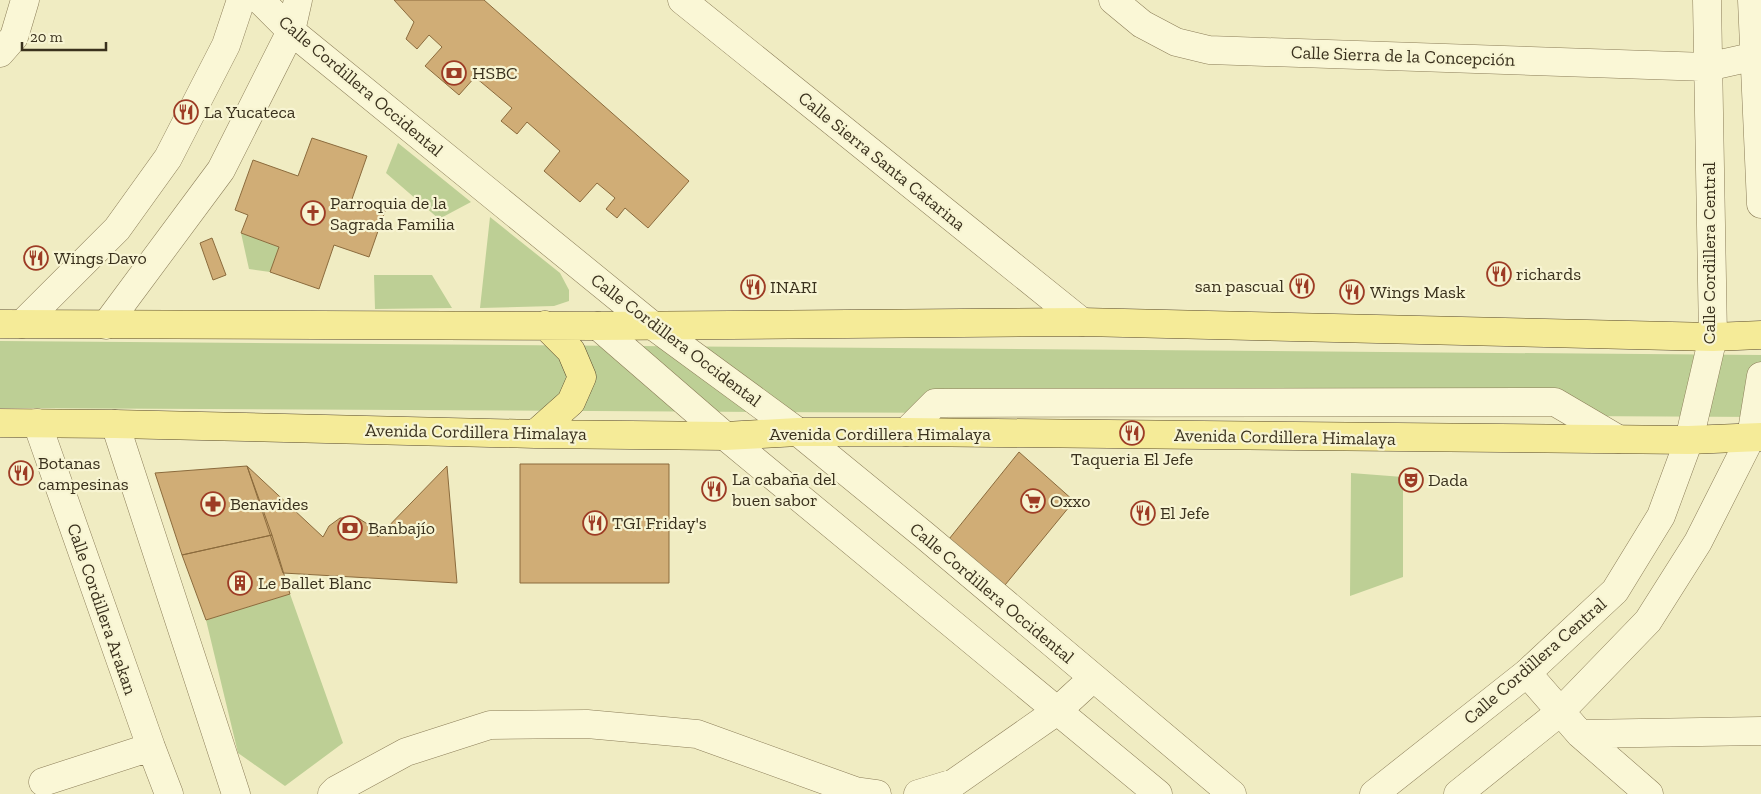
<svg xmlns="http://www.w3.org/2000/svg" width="1761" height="794" font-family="'Zilla Slab',serif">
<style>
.green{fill:#bdcf95}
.building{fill:#d0ad76;stroke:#8b6b3d}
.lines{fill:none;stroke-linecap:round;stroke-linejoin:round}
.minor-casing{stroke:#8b7d58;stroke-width:29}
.major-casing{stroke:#594a2d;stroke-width:29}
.minor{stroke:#faf7d6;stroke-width:28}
.major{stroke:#f5eb98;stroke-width:28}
.labels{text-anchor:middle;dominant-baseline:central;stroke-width:4.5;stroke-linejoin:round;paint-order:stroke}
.street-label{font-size:18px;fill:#3a311d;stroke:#f7f4d2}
.poi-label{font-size:18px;fill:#3a311d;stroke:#f7f4d2;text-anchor:start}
</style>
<rect width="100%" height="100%" fill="#f0ecc2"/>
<path class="green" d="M398,143L471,202L439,219L386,173Z
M490,217L560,273L569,290V301L554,306L480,308Z
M241,233L279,247L270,272L249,269Z
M374,275H432L452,308L375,309Z
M0,341L1761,355V417L0,408Z
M1351,473L1403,477V577L1350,596Z
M290,594L343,743L285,786L238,753L206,620Z"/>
<path class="building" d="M394,0H484L689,181L648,228L625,208L617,218L606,209L615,198L597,183L580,202L544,171L560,151L527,122L517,134L501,121L512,108L475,77L459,95L425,66L442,47L429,35L417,49L406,39L414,22Z
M312,138L367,156L352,199L385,211L369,257L334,245L319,289L270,272L279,247L241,233L248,215L235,210L253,160L298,176Z
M212,238L226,275L213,280L200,243Z
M1019,452L1074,501L996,596L941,549Z
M520,464H669V583H520Z
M247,466L323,537L329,526L340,518H358L369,525L378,537L447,466L457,583L283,573Z
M247,466L272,535L182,555L155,473Z
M272,535L290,594L206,620L182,555Z"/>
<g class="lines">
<g class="minor-casing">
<path id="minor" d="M260,0L291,31L652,325L798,432L924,535L1232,794
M682,0L1082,322
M1113,0L1142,24L1176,42L1209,50L1707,67L1761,55
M1752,0L1761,204
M0,53L14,37L25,0
M22,324L117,229L168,158L226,45L241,0
M106,325L221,170L291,31L298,0
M598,326L725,436L1158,794
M37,423L151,747L169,794
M115,424L236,794
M906,432L935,403L1555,402L1618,439
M1527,673L1580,734L1649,794
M1580,734L1761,731
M43,782L151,747
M332,794L336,790L406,752L490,725L587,724L697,734L855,791L877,794
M918,794L954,783L1057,711L1093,678
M1374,794L1527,673L1615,591L1661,516L1689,440L1713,337L1707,0
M1458,794L1560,712L1648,621L1698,542L1751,437L1761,376"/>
</g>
<g class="major-casing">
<path id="major" d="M0,324L598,326L1082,322L1713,337L1761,335
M0,423L115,424L535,434L725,436L798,432H906L1689,440L1761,437
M535,434L571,402L582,377L571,351L545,325"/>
</g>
<use href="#minor" class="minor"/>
<use href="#major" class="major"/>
</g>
<defs>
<g id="bank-ring" transform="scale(1.25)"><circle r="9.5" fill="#f7f4d2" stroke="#9d3c25" stroke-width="1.5"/><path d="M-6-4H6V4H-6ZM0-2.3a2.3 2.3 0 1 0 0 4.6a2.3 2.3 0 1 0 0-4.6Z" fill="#9d3c25"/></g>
<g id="restaurant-ring" transform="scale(1.25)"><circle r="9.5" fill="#f7f4d2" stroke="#9d3c25" stroke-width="1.5"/><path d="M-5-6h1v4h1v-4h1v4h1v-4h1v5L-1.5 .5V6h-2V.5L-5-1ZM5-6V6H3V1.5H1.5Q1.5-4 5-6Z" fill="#9d3c25"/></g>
<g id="church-ring" transform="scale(1.25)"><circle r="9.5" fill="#f7f4d2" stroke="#9d3c25" stroke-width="1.5"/><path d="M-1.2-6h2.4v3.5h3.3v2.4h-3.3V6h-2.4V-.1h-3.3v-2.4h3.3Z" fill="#9d3c25"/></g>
<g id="theatre-ring" transform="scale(1.25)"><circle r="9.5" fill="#f7f4d2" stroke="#9d3c25" stroke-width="1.5"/><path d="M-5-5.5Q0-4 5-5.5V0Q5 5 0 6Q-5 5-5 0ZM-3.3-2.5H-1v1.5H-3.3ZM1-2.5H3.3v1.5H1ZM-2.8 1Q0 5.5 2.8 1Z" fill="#9d3c25"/></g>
<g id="supermarket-ring" transform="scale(1.25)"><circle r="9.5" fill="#f7f4d2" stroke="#9d3c25" stroke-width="1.5"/><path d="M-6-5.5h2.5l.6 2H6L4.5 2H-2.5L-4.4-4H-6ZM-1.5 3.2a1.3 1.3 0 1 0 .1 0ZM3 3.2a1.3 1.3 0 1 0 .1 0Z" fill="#9d3c25"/></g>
<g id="pharmacy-ring" transform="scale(1.25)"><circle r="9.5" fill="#f7f4d2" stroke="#9d3c25" stroke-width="1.5"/><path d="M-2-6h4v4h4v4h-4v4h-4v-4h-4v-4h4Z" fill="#9d3c25"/></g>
<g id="building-ring" transform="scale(1.25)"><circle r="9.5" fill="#f7f4d2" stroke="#9d3c25" stroke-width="1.5"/><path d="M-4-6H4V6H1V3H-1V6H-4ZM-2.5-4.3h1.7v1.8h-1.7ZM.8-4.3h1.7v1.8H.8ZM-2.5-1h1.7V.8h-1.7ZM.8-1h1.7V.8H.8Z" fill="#9d3c25"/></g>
</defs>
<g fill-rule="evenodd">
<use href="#bank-ring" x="454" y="73"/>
<use href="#restaurant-ring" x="186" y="112"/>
<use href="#church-ring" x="313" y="213"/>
<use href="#restaurant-ring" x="36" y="258"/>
<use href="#restaurant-ring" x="1499" y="274"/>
<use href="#restaurant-ring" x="1302" y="286"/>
<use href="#restaurant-ring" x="753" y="287"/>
<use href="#restaurant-ring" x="1352" y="292"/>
<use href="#restaurant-ring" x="1132" y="433"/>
<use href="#restaurant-ring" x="21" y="473"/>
<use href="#theatre-ring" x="1411" y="480"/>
<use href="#restaurant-ring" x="714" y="489"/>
<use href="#supermarket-ring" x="1033" y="501"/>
<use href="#pharmacy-ring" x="213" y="504"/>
<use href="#restaurant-ring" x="1143" y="513"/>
<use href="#restaurant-ring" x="595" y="523"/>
<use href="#bank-ring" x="350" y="528"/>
<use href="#building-ring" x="240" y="583"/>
</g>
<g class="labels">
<g class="street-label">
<text transform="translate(1403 56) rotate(2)">Calle Sierra de la Concepción</text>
<text transform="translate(361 86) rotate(40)">Calle Cordillera Occidental</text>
<text transform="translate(882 161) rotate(39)">Calle Sierra Santa Catarina</text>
<text transform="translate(1709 253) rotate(-90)">Calle Cordillera Central</text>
<text transform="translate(676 340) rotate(37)">Calle Cordillera Occidental</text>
<text transform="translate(476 432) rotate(1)">Avenida Cordillera Himalaya</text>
<text x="880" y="434">Avenida Cordillera Himalaya</text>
<text transform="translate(1285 437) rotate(1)">Avenida Cordillera Himalaya</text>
<text transform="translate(992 593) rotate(40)">Calle Cordillera Occidental</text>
<text transform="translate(102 609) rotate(71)">Calle Cordillera Arakan</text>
<text transform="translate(1535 661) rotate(-41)">Calle Cordillera Central</text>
</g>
<g class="poi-label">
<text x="472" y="73">HSBC</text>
<text x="204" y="112">La Yucateca</text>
<text x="330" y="203">Parroquia de la<tspan x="330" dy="21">Sagrada Familia</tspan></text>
<text x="54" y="258">Wings Davo</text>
<text x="1516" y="274">richards</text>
<text x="1284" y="286" text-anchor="end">san pascual</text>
<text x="770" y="287">INARI</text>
<text x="1370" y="292">Wings Mask</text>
<text x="1132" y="459" text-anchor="middle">Taqueria El Jefe</text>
<text x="38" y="463">Botanas<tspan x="38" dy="21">campesinas</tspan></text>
<text x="732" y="479">La cabaña del<tspan x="732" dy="21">buen sabor</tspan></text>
<text x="1428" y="480">Dada</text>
<text x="1050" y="501">Oxxo</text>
<text x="230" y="504">Benavides</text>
<text x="1160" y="513">El Jefe</text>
<text x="612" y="523">TGI Friday's</text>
<text x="368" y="528">Banbajío</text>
<text x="258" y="583">Le Ballet Blanc</text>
</g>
</g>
<path d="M22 42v8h84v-8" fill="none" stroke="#3a311d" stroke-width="2.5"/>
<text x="30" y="42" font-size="15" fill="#3a311d" stroke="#f7f4d2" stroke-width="4" paint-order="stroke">20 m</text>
</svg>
